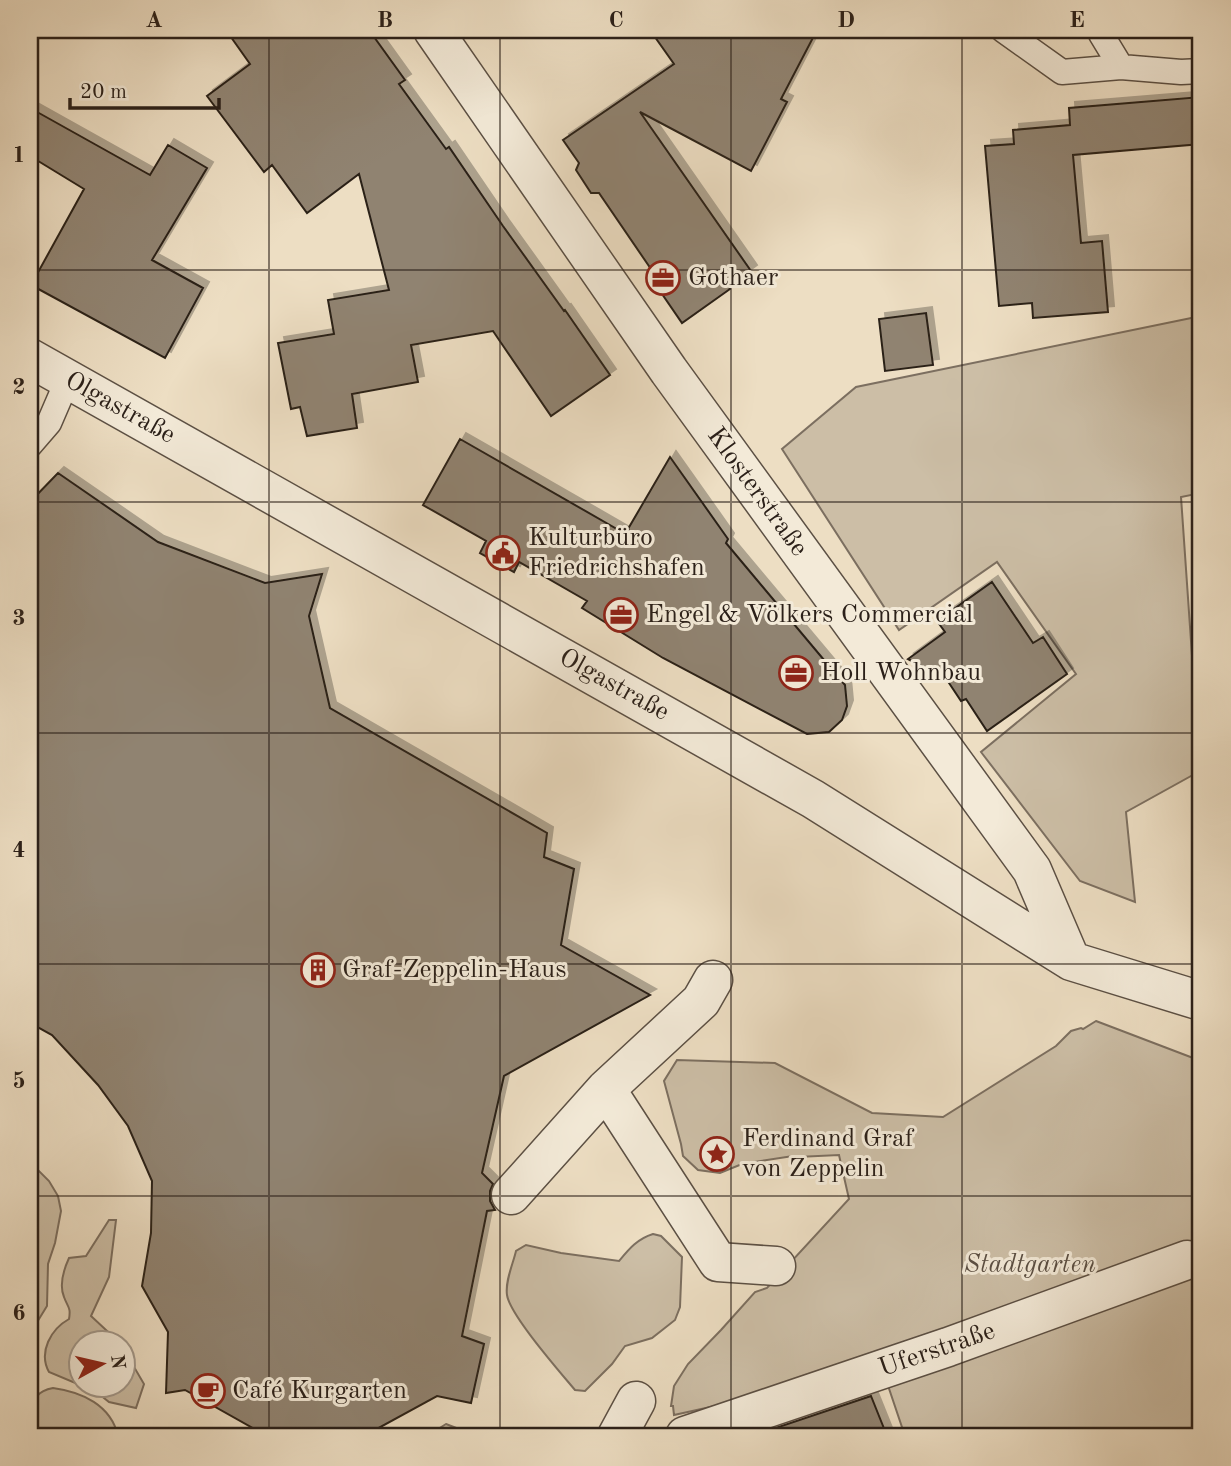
<svg xmlns="http://www.w3.org/2000/svg" width="1231" height="1466" font-family="'Old Standard TT',serif">
<style>
.green{fill:#ccbea6;stroke:#7c6f60;stroke-width:2}
.building{fill:#908371;stroke:#2b2019;stroke-width:2;filter:url(#shadow)}
.lines{fill:none;stroke-linecap:round;stroke-linejoin:round}
.lane-casing{stroke:#5c5044;stroke-width:27}
.street-casing{stroke:#5c5044;stroke-width:41}
.lane{stroke:#f3ead8;stroke-width:24}
.street{stroke:#f3ead8;stroke-width:38}
.grid{fill:none;stroke:#2b2019;stroke-width:2;stroke-opacity:0.55}
.labels{text-anchor:middle;dominant-baseline:central;stroke-width:6;stroke-linejoin:round;paint-order:stroke}
.poi-label{font-size:26px;fill:#2b2019;stroke:#f3ead8;text-anchor:start}
.street-label{font-size:26px;fill:#2b2019;stroke:#f3ead8}
.park-label{font-size:26px;font-style:italic;fill:#5b4f43;stroke:#f3ead8}
.neatline{fill:none;stroke:#2b2019;stroke-width:2.5}
.grid-label{font-size:23px;text-anchor:middle;font-weight:bold;fill:#2b2019}
</style>
<defs>
<filter id="shadow"><feDropShadow dx="6" dy="-6" stdDeviation="0" flood-color="#0004"/></filter>
</defs>
<rect width="100%" height="100%" fill="#eddec3"/>
<filter id="stains"><feTurbulence type="fractalNoise" baseFrequency=".00286" numOctaves="4"/><feColorMatrix values="0 0 0 0 .2 0 0 0 0 .09 0 0 0 0 .02 0 0 0 .5 -.17"/></filter>
<radialGradient id="worn" r=".72"><stop offset=".6" stop-color="#630" stop-opacity="0"/><stop offset="1" stop-color="#630" stop-opacity=".3"/></radialGradient>
<path class="green" d="M1201,316V493L1181,497L1200,771L1126,812L1135,902L1080,881L981,752L1076,674L997,562L899,630L782,449L856,387Z
M1096,1021L1201,1061V1436H905L877,1353L715,1406L674,1415L673,1406H671L674,1386L688,1364L721,1330L755,1292L767,1288L849,1199L839,1155L797,1157L793,1156L742,1164L720,1173L698,1170L683,1156L681,1144L664,1081L677,1060L775,1063L872,1113L943,1117L1056,1046L1071,1031L1081,1028L1083,1029Z
M30,1165L35,1167L49,1181L58,1196L61,1211L55,1243L48,1264L47,1306L31,1332L30,1339Z
M109,1220H116L109,1277L91,1316L120,1343L80,1344V1385L49,1372C38,1352 51,1329 69,1319C71,1307 68,1308 64,1297C59,1285 64,1269 69,1258L86,1256Z
M653,1234L661,1236L682,1257L680,1307L675,1320L652,1338L625,1346L612,1364L585,1391L575,1390C560,1372 510,1315 507,1295C505,1281 513,1264 516,1251L526,1245L561,1253L619,1261C629,1249 637,1239 653,1234Z
M123,1348L144,1384L136,1408L109,1402L99,1394L83,1386H122Z
M53,1388C82,1392 111,1405 118,1436H30C30,1427 31,1421 32,1413C34,1398 37,1391 53,1388Z
M446,1424L477,1436H427Z"/>
<path class="building" d="M226,30H369L405,80L399,84L446,149L449,147L503,226L564,311L565,310L610,375L551,416L493,331L411,345L418,382L352,394L357,428L307,436L300,407L291,409L278,343L334,334L328,300L389,290L359,174L307,213L272,165L264,172L207,96L250,64Z
M650,30H817L781,99L787,102L751,171L640,112L751,271L729,287L730,289L682,323L649,275L653,272L599,193H591L576,170L579,163L563,140L674,64Z
M1201,97V144L1073,155L1081,243L1102,241L1108,312L1033,318L1032,303L999,306L985,146L1014,144L1013,130L1070,125L1069,108Z
M30,108L150,175L168,145L207,168L152,260L203,288L165,358L31,285L84,189L30,156Z
M926,313L933,365L885,371L879,319Z
M460,439L636,540L628,529L670,457L728,539L726,543L845,685L847,706L842,720L829,732L807,734L663,658L582,608L587,601L519,562L514,572L480,553L486,541L423,505Z
M58,473L158,542L265,583L322,574L309,616L330,708L547,833L544,857L574,869L561,945L650,995L504,1076L482,1173L493,1184L490,1191V1201L495,1210L487,1211L462,1336L484,1344L471,1403L437,1396L364,1436H267L185,1390L166,1393L168,1332L142,1286L151,1233L152,1181L128,1126L98,1085L52,1035L30,1023V502Z
M992,582L1033,643L1043,637L1067,674L987,731L966,699L961,701L947,680L908,659L945,632L937,621Z
M871,1396L887,1436H752Z"/>
<g class="lines">
<g class="lane-casing">
<path id="lane" d="M1003,30L1062,72L1121,67
M1101,30V34L1121,67L1181,72L1201,71
M30,445L49,423L68,379"/>
</g>
<g class="street-casing">
<path id="street" d="M433,30L669,371L1032,870L1071,961
M30,358L813,799L1071,961L1201,1001
M606,1089L718,1262L776,1266
M511,1195L606,1089L701,1001L713,980
M617,1436L636,1401
M685,1436L948,1347L1187,1260"/>
</g>
<use href="#lane" class="lane"/>
<use href="#street" class="street"/>
</g>
<path class="grid" d="M269,30V1436M500,30V1436M731,30V1436M962,30V1436M30,270H1201M30,502H1201M30,733H1201M30,964H1201M30,1196H1201"/>
<defs>
<g id="office-ring" transform="scale(1.75)"><circle r="9.5" fill="#f3ead8" stroke="#8f2418" stroke-width="1.5"/><path d="M-6-3h4V-5.5h4V-3h4V5H-6ZM-1-4.5V-3h2v-1.5ZM-6 0V1H6V0Z" fill="#8f2418"/></g>
<g id="civic-ring" transform="scale(1.75)"><circle r="9.5" fill="#f3ead8" stroke="#8f2418" stroke-width="1.5"/><path d="M-.6-6.5H3V-4.5H.6V-3L4-1V1h2V6H-6V1h2V-1L-.6-3ZM-1.2 2.5V6h2.4V2.5Z" fill="#8f2418"/></g>
<g id="building-ring" transform="scale(1.75)"><circle r="9.5" fill="#f3ead8" stroke="#8f2418" stroke-width="1.5"/><path d="M-4-6H4V6H1V3H-1V6H-4ZM-2.5-4.3h1.7v1.8h-1.7ZM.8-4.3h1.7v1.8H.8ZM-2.5-1h1.7V.8h-1.7ZM.8-1h1.7V.8H.8Z" fill="#8f2418"/></g>
<g id="sight-ring" transform="scale(1.75)"><circle r="9.5" fill="#f3ead8" stroke="#8f2418" stroke-width="1.5"/><path d="M0-6L1.8-2.2L6-1.7L2.9 1.2L3.7 5.4L0 3.3L-3.7 5.4L-2.9 1.2L-6-1.7L-1.8-2.2Z" fill="#8f2418"/></g>
<g id="cafe-ring" transform="scale(1.75)"><circle r="9.5" fill="#f3ead8" stroke="#8f2418" stroke-width="1.5"/><path d="M-5.5-4.5H6V0H3Q3 3.5 0 3.5H-2.5Q-5.5 3.5-5.5 0ZM3-3.2v2h1.7v-2ZM-6 4.5H4V6H-6Z" fill="#8f2418"/></g>
</defs>
<g fill-rule="evenodd">
<use href="#office-ring" x="663" y="278"/>
<use href="#civic-ring" x="503" y="553"/>
<use href="#office-ring" x="621" y="615"/>
<use href="#office-ring" x="796" y="673"/>
<use href="#building-ring" x="318" y="970"/>
<use href="#sight-ring" x="717" y="1154"/>
<use href="#cafe-ring" x="208" y="1391"/>
</g>
<g class="labels">
<g class="poi-label">
<text x="688" y="278">Gothaer</text>
<text x="528" y="538">Kulturbüro<tspan x="528" dy="30">Friedrichshafen</tspan></text>
<text x="646" y="615">Engel &amp; Völkers Commercial</text>
<text x="820" y="673">Holl Wohnbau</text>
<text x="342" y="970">Graf-Zeppelin-Haus</text>
<text x="742" y="1139">Ferdinand Graf<tspan x="742" dy="30">von Zeppelin</tspan></text>
<text x="232" y="1391">Café Kurgarten</text>
</g>
<g class="street-label">
<text transform="translate(120 408) rotate(29)">Olgastraße</text>
<text transform="translate(757 492) rotate(54)">Klosterstraße</text>
<text transform="translate(614 685) rotate(29)">Olgastraße</text>
<text transform="translate(937 1350) rotate(-19)">Uferstraße</text>
</g>
<g class="park-label">
<text x="1030" y="1265">Stadtgarten</text>
</g>
</g>
<rect width="1231" height="1466" fill="none" stroke="#eddec3" stroke-width="77"/>
<g transform="translate(102 1364) rotate(82)"><circle r="33" fill="#f3ead8" stroke="#a3998c" stroke-width="2"/>
<path d="M0-5L12 26L0 18L-12 26Z" fill="#8f2418"/>
<text y="-10" font-size="19" font-weight="bold" text-anchor="middle" fill="#2b2019">N</text>
</g>
<path d="M70 98v10h149v-10" fill="none" stroke="#2b2019" stroke-width="3.5"/>
<text x="80" y="98" font-size="21" fill="#2b2019" stroke="#f3ead8" stroke-width="5" paint-order="stroke">20 m</text>
<rect x="38" y="38" width="1154" height="1390" class="neatline"/>
<g class="grid-label">
<text x="154" y="27">A</text>
<text x="385" y="27">B</text>
<text x="616" y="27">C</text>
<text x="846" y="27">D</text>
<text x="1077" y="27">E</text>
<text x="19" y="162">1</text>
<text x="19" y="394">2</text>
<text x="19" y="625">3</text>
<text x="19" y="857">4</text>
<text x="19" y="1088">5</text>
<text x="19" y="1320">6</text>
</g>
<rect width="100%" height="100%" filter="url(#stains)"/>
<rect width="100%" height="100%" fill="url(#worn)"/>
</svg>
